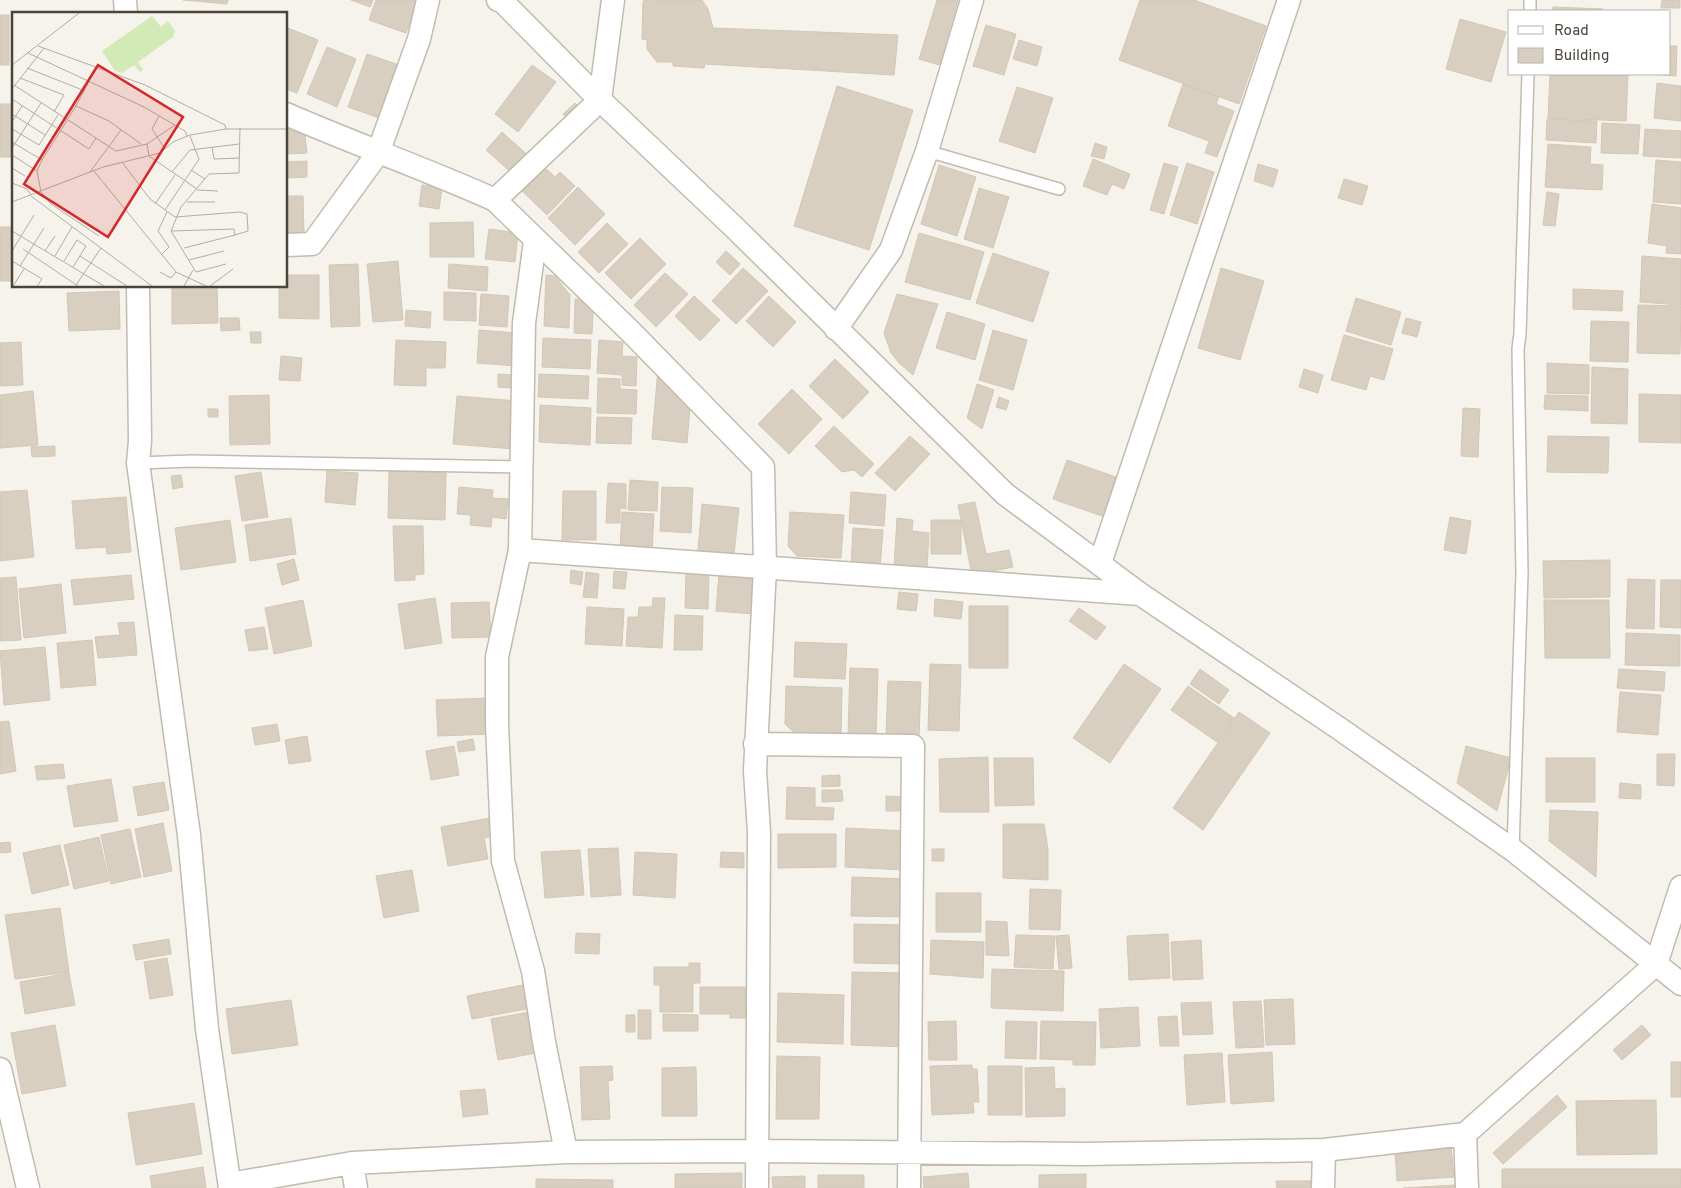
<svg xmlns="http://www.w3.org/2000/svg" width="1681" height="1188" font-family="Overpass,sans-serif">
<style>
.building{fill:#d8cfc1;stroke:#d3c7b4}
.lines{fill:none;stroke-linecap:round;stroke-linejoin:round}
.lane-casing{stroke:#c2bbae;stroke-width:14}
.street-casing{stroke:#c2bbae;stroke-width:25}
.lane{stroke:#fff;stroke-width:11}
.street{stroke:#fff;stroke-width:22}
.inset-road{fill:none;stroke:#b2ada4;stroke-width:1}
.view{fill:#d62828;fill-opacity:0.15;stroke:#d62828;stroke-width:2.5}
.inset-edge{fill:none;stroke:#4b4439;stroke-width:2.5}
</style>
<rect width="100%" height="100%" fill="#f6f3ec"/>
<path class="building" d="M183,0H228L227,4Z
M351,0H373L370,7Z
M376,0H418L406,33L369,20Z
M650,0H702L708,9L713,28L898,35L894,75L705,64L704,68L673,66V62H657L647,49V40L642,39L643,1Z
M937,0H958L939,65L919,59Z
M1140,0H1194L1266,26L1239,104L1119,60Z
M1662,0H1680V8H1661Z
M1553,7L1603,9V11H1553Z
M0,15H9V65H0Z
M1460,19L1506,32L1491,82L1446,69Z
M986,25L1016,34L1004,75L973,66Z
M288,28L318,40L297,93L286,89V33Z
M1019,40L1042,47L1037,66L1013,59Z
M1670,46H1677L1676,76L1663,75L1670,74Z
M327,47L356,59L337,107L307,94Z
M367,54L402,66L382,119L348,107Z
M532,65L556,82L518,132L495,114Z
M1550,74H1628L1626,121L1548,118Z
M1657,83L1681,86V121L1654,118Z
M1183,84L1219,97L1216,104L1234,111L1217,157L1205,153L1209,141L1168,126Z
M837,86L913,110L869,250L794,226Z
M1017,87L1053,98L1035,153L999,141Z
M575,103L583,111L571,122L563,114Z
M0,104H14V157H0Z
M1547,119L1597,121L1596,143L1546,140Z
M286,123L301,130L305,135L307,153L286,154Z
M1602,123L1640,125L1638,154L1601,153Z
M1645,129L1681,131V158L1643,156Z
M502,132L531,158L515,176L486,150Z
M1095,143L1107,147L1104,159L1091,156Z
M1548,144L1591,147L1590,164L1603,165L1602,190L1545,187Z
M1093,159L1130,174L1124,189L1112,184L1107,195L1083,186Z
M1656,160L1681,162V204L1653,202Z
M307,161V177L286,178V162Z
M1164,163L1178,167L1164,214L1150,210Z
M1187,163L1214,172L1197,224L1170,215Z
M1258,164L1278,170L1273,187L1254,181Z
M542,165L555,177L560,172L575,186L547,215L520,189Z
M939,165L976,177L957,236L921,224Z
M1344,179L1368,186L1362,205L1338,198Z
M422,185L442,188L439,209L419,206Z
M578,187L605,214L575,245L548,218Z
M979,188L1009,197L993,248L964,239Z
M1547,192L1559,194L1555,226L1543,225Z
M286,196H303L304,234H286Z
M1652,204L1681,208V254L1666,253L1667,246L1648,243Z
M473,222L474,257H430V223Z
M607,223L628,244L599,273L578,252Z
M0,227H11L12,281H0Z
M489,229L518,233L515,262L485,259Z
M919,233L984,252L970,300L905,282Z
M640,238L666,264L631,299L605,273Z
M726,251L740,264L730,275L716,262Z
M993,253L1049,272L1033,322L976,303Z
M1642,256L1681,259V305L1640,302Z
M398,261L403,320L373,322L367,264Z
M358,264L360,326L331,327L329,265Z
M449,264L488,267L487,291L448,288Z
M743,268L768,291L736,324L712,301Z
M1221,268L1264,281L1240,360L1198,348Z
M665,273L688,294L656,327L634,305Z
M286,275H319V319L279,318V286H286Z
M546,275L555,276L570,295L569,328L544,326Z
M172,286H217L218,323L172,324Z
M1573,289L1623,291L1622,311L1573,309Z
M119,291L120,329L69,331L67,293Z
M444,292L476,293V321L444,320Z
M481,294L509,296L507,327L479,325Z
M897,294L938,304L913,375L899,363L891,353L884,333Z
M694,296L720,320L700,341L675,316Z
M769,296L796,322L773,347L746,321Z
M1356,298L1401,312L1391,345L1346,331Z
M575,299H584L593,312L592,334L574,333Z
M1638,305L1681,306L1680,354L1637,353Z
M406,310L431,312L430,328L405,326Z
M947,312L985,324L975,360L936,348Z
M220,318H239L240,330L221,331Z
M1406,318L1421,322L1417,337L1402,333Z
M1591,321L1629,322L1628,362L1590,361Z
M479,330L518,333L516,366L477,363Z
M993,330L1027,340L1013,390L979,380Z
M250,332H261V343H251Z
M1344,335L1393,349L1384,380L1370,376L1366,390L1331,380Z
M543,338L591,340L590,369L542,367Z
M396,340L446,342L445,368H426V386L394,385Z
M599,340L623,342L622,356L637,357L636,386L622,385V375L597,373Z
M21,342L23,385L0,386V343Z
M281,356L302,358L300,381L279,380Z
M835,359L869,392L843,419L809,386Z
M1547,363L1589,365V394L1547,393Z
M1592,367L1628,369L1627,424L1591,423Z
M658,369L690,407L687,443L652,439Z
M1304,369L1323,375L1318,393L1299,387Z
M498,374L513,375L512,388L498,387Z
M539,374L589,376L588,399L538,397Z
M598,378L620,379V389L637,390L636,414L597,413Z
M977,384L994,390L982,429L967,418Z
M792,389L822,419L789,454L758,424Z
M33,391L38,445L0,448V395Z
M1639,394L1681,395V443L1639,442Z
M269,395L270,444L230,445L229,396Z
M1545,395L1588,396V411L1544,409Z
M457,396L518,401L514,449L453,444Z
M999,397L1009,401L1006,410L996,407Z
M540,405L591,408L590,445L539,442Z
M1463,408L1480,409L1478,457L1461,456Z
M208,409H218V417H208Z
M597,417L632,418L631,444L596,443Z
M834,426L874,464L862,477L854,470L842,472L815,446Z
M910,436L930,454L895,491L875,473Z
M1548,436L1609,437L1608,473L1547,472Z
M55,446V456L32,457L31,447Z
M1067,460L1116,477L1102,516L1053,499Z
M327,471L358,473L355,505L325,502Z
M389,471L446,473L445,520L388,518Z
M261,472L268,517L242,521L235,476Z
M181,475L183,487L173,489L171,476Z
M630,480L658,482L657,511L628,510Z
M608,483L626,484V509L620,508V523H606Z
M459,487L493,490L492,498L508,499L506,519L492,517L491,527L470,525L471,515L457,514Z
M662,487L693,488L691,533L660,531Z
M27,490L34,557L0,561V492Z
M563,491H596V540H562Z
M851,492L886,495L884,526L849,523Z
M126,497L131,552L107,554L106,547L76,549L72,501Z
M975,502L986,554L1009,550L1013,567L972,575L958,505Z
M702,504L739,508L734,554L698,550Z
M622,512L654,514L652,552L620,550Z
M790,512L844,515L841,558L797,556L788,546Z
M1450,517L1471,521L1466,554L1444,550Z
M291,518L296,554L250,561L245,525Z
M897,518L913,520L912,531L929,533L927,569L894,567Z
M230,520L236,562L181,570L175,528Z
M931,520H961V554H931Z
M393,526H423L424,574L415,575V580L395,581Z
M853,528L883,530L880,569L851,567Z
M294,559L299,580L282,585L277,564Z
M1610,560V597L1544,598L1543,561Z
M571,570L583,572L581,585L570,583Z
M614,571L627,572L625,589L613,588Z
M586,572L599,574L597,598L583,597Z
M686,573H709L708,609L685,608Z
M719,573L758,576L754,614L716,611Z
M131,575L134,599L74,605L71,580Z
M16,577L21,640L0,641V578Z
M1628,579L1655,580L1654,629L1626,628Z
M1661,580H1681V628L1660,627Z
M61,584L66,633L24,638L19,589Z
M899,592L918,594L916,611L897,609Z
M435,598L442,643L405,649L398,604Z
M653,598H665L662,648L626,646L628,617H638L639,607H652Z
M935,599L963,602L961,619L934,616Z
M303,600L312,646L274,654L265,608Z
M1544,600H1609L1610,658H1545Z
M489,602L491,637L452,638L451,603Z
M969,606H1008V668H969Z
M587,607L624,609L622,646L585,644Z
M1079,608L1106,627L1096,640L1069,621Z
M675,615L703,616L702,650H674Z
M134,622L137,655L98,658L95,637L120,635L118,623Z
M264,627L268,649L249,651L245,630Z
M1626,633L1680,635V666L1625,665Z
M92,640L96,685L61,688L57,643Z
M795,642L847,644L845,679L794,677Z
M45,647L50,700L4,705L0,651Z
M930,664L961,665L959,731L928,730Z
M1124,664L1161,689L1110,763L1073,738Z
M850,668L878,669L876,736L848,735Z
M1200,669L1229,690L1219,704L1190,684Z
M1619,669L1665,672L1664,691L1617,688Z
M888,681L921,682L919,738L886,736Z
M786,686L842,688L841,739L800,738L785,724Z
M1188,686L1234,718L1217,742L1171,710Z
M1620,692L1661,695L1658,735L1617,732Z
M490,698L492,734L438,736L436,700Z
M1239,712L1270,733L1203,830L1173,808Z
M9,721L16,771L0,774V722Z
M277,724L280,741L255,745L252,728Z
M307,736L311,761L289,764L285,740Z
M473,739L475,750L459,752L457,742Z
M454,746L459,775L431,780L426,751Z
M1466,746L1511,758L1497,811L1457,783Z
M1657,754H1675L1674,786L1657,785Z
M988,757L989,812H940L939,759Z
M994,758H1033L1034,805L995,806Z
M1546,758H1595V802H1546Z
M63,764L65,778L37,780L35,766Z
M840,775V786L822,787V776Z
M111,779L118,821L74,827L67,786Z
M164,782L169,810L138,816L133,787Z
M1620,783L1641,785V799L1619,798Z
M787,787L815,788V807L834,808L833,820L786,819Z
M822,790H842L843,801L822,802Z
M886,796L901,797L900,811H886Z
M1550,810L1598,812L1596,877L1549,841Z
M490,818L494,836L484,838L488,859L448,866L441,827Z
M163,823L172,871L144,877L135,829Z
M1003,824H1044L1048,849V880L1003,878Z
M846,828L907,831L905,870L845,867Z
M130,829L141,877L111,884L101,835Z
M778,834H836V867L778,868Z
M99,837L109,881L74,889L64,845Z
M10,842L11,852L1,853L0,843Z
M60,845L69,885L32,894L23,853Z
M618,848L621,895L591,897L588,849Z
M932,849H944V861H932Z
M580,850L584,895L545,898L541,852Z
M635,852L677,854L675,898L633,895Z
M721,852L744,853V868L720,867Z
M412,870L419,911L384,918L376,876Z
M852,877L907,879L906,917L851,916Z
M1030,889L1061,890L1060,930L1029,929Z
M936,893H981V932H936Z
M60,908L69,972L15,979L5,915Z
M986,921L1007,922L1009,956L986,955Z
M854,924L906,925V964L854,963Z
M576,933L600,934L599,954L575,953Z
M1168,934L1170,978L1129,980L1127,936Z
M1016,935L1055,936L1053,969L1014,967Z
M1069,935L1072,968L1059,969L1056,936Z
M169,939L171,954L136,960L133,945Z
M931,940L984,942L983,978L930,974Z
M1201,940L1203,979L1173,980L1171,942Z
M167,958L173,995L150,999L144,962Z
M689,963H700V983H693V1012H660V985H654V967H689Z
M992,969L1064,971L1063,1011L991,1008Z
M852,972L909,973L907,1047L851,1045Z
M69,973L75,1005L25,1014L20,982Z
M528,984L532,1008L472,1019L467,996Z
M700,987H746V1018H730V1014H700Z
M778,993L844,995L843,1044L777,1042Z
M1293,999L1295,1044L1266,1045L1264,1000Z
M291,1000L298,1045L232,1054L226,1009Z
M1261,1001L1264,1047L1236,1048L1233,1002Z
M1211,1002L1213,1034L1183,1035L1181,1003Z
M1138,1007L1140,1046L1101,1048L1099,1009Z
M638,1010H651V1039H638Z
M535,1011L542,1052L498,1060L491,1019Z
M663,1014L698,1015V1031H663Z
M626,1015H635V1032H626Z
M1177,1016L1179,1046H1160L1158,1017Z
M956,1021L957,1060H929L928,1022Z
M1006,1021L1037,1022L1036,1059L1005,1058Z
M1041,1021L1096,1022L1095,1065H1073V1060L1040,1059Z
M55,1025L66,1086L22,1094L11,1033Z
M1642,1025L1651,1035L1622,1060L1613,1050Z
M1272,1052L1274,1101L1231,1104L1228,1055Z
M1222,1053L1225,1102L1187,1105L1184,1055Z
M777,1056L820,1057L819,1119H776Z
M1671,1062H1681V1097H1671Z
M972,1065V1069H977L979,1102H973L974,1113L932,1115L930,1066Z
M612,1066L613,1080L608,1081L610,1119L582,1120L580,1067Z
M988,1066H1022V1115H988Z
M696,1067L697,1116H662V1068Z
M1054,1067L1055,1089L1065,1088V1116L1026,1117L1025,1068Z
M485,1089L488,1114L463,1117L460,1091Z
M1557,1095L1567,1107L1503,1164L1493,1153Z
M1656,1100L1657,1154L1577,1155L1576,1101Z
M194,1103L202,1154L136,1165L128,1113Z
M1451,1147L1454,1177L1397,1181L1395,1151Z
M203,1167L206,1188H152L150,1176Z
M1502,1169H1681V1188H1502Z
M742,1173V1188H675V1174Z
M968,1173L969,1188H924L923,1177Z
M1086,1174V1188H1039V1175Z
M818,1175H864V1188H818Z
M805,1176V1188H773L772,1177Z
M536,1179L613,1180V1188H536Z
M1276,1181H1317V1188H1277Z
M1455,1185V1188H1403Z"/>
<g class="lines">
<g class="lane-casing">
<path id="lane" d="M1530,11V0
M927,151L1059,189
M138,463L191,461L520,467
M1513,850L1522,573L1518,349L1520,334L1528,74"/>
</g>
<g class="street-casing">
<path id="street" d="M125,0L126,14
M498,0L503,2L600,100L736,229L1005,494L1140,594L1340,729L1513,850L1681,984
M613,0L600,100L495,200L630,331L763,467L765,567L755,771L759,832L757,1188
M286,114C355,144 426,169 495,200
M535,241L524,323L520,550L497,657V724L503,861L533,971L544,1042L566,1152L756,1151L1085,1154L1324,1150
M286,245L312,244L378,153L419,39L428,0
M138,286L140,441L138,463L189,835L207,1029L230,1188
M836,329L891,250L927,151L972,0
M520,550L1140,594
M1100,563L1289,0
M755,744L913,746L909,1188
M0,1069L28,1188
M1465,1134L1467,1188
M352,1163L356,1188
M230,1184L352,1163L566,1152
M1323,1188L1324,1150L1465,1134L1656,964L1681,887"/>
</g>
<use href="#lane" class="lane"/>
<use href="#street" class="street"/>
</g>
<g transform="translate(12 12)">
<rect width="275" height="275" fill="#f6f3ec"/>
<path d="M140,4L149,15L156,9L163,19L161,25L126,50L131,58L128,60L122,53L110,61L103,59L90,39Z" fill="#d2eab5"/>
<path class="inset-road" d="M26,34L133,73L213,113L214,117M16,41L132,95L173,119L175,124M0,53L67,1M15,56L73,79M8,66L52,83L42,100M2,73L104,139L135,132L137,144L185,177M0,77L32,36M0,87L77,137L84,126M64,94L77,69M0,102L33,123M147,104L140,117L153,137M0,110L10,94M0,117L27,133L46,103M0,130L30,148L25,159L29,180L39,192L87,224M135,132L163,113M200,135L202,147L227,146M0,136L29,91M0,143L25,159M30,148L64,94L97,109L129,132M110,150L138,187L163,205L228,200L235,202L236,219L223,223M0,156L13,164M179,158L193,167M82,159L164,260L194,274M78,160L109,118M160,160L178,138L227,132M0,171L15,177L19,183M185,178L206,179M19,184L140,274M0,190L91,155L148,141L161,130L178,123L214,117H275M175,190H203M143,192L163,163M153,198L187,147L178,124M0,219L92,274M159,219L222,217L223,223L172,236M11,237L66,274M0,239L22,203M33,239L43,224M150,242L157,235L146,219L155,200M43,244L60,215M68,244L115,274M177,248L212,239M0,249L30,267L25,274M52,249L65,228L74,234L61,255M214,252L184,260L159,219L169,195L197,162L227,161L228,116M8,254L32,216M148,260L159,266L164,260M64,273L89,236M1,274L12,257M172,274L181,258M198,274L221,257"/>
<path class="view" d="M86,53L171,105L96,225L12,172Z"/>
<rect width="275" height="275" class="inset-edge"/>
</g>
<rect x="1508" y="10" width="162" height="65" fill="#ffffff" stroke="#b7b4b0"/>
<rect x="1518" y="26" width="25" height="8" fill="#ffffff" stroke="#b7b4b0"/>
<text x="1554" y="35" font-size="15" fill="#4b4439">Road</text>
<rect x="1518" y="48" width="25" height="15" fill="#d8cfc1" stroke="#b7b4b0"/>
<text x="1554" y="60" font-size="15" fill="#4b4439">Building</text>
</svg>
